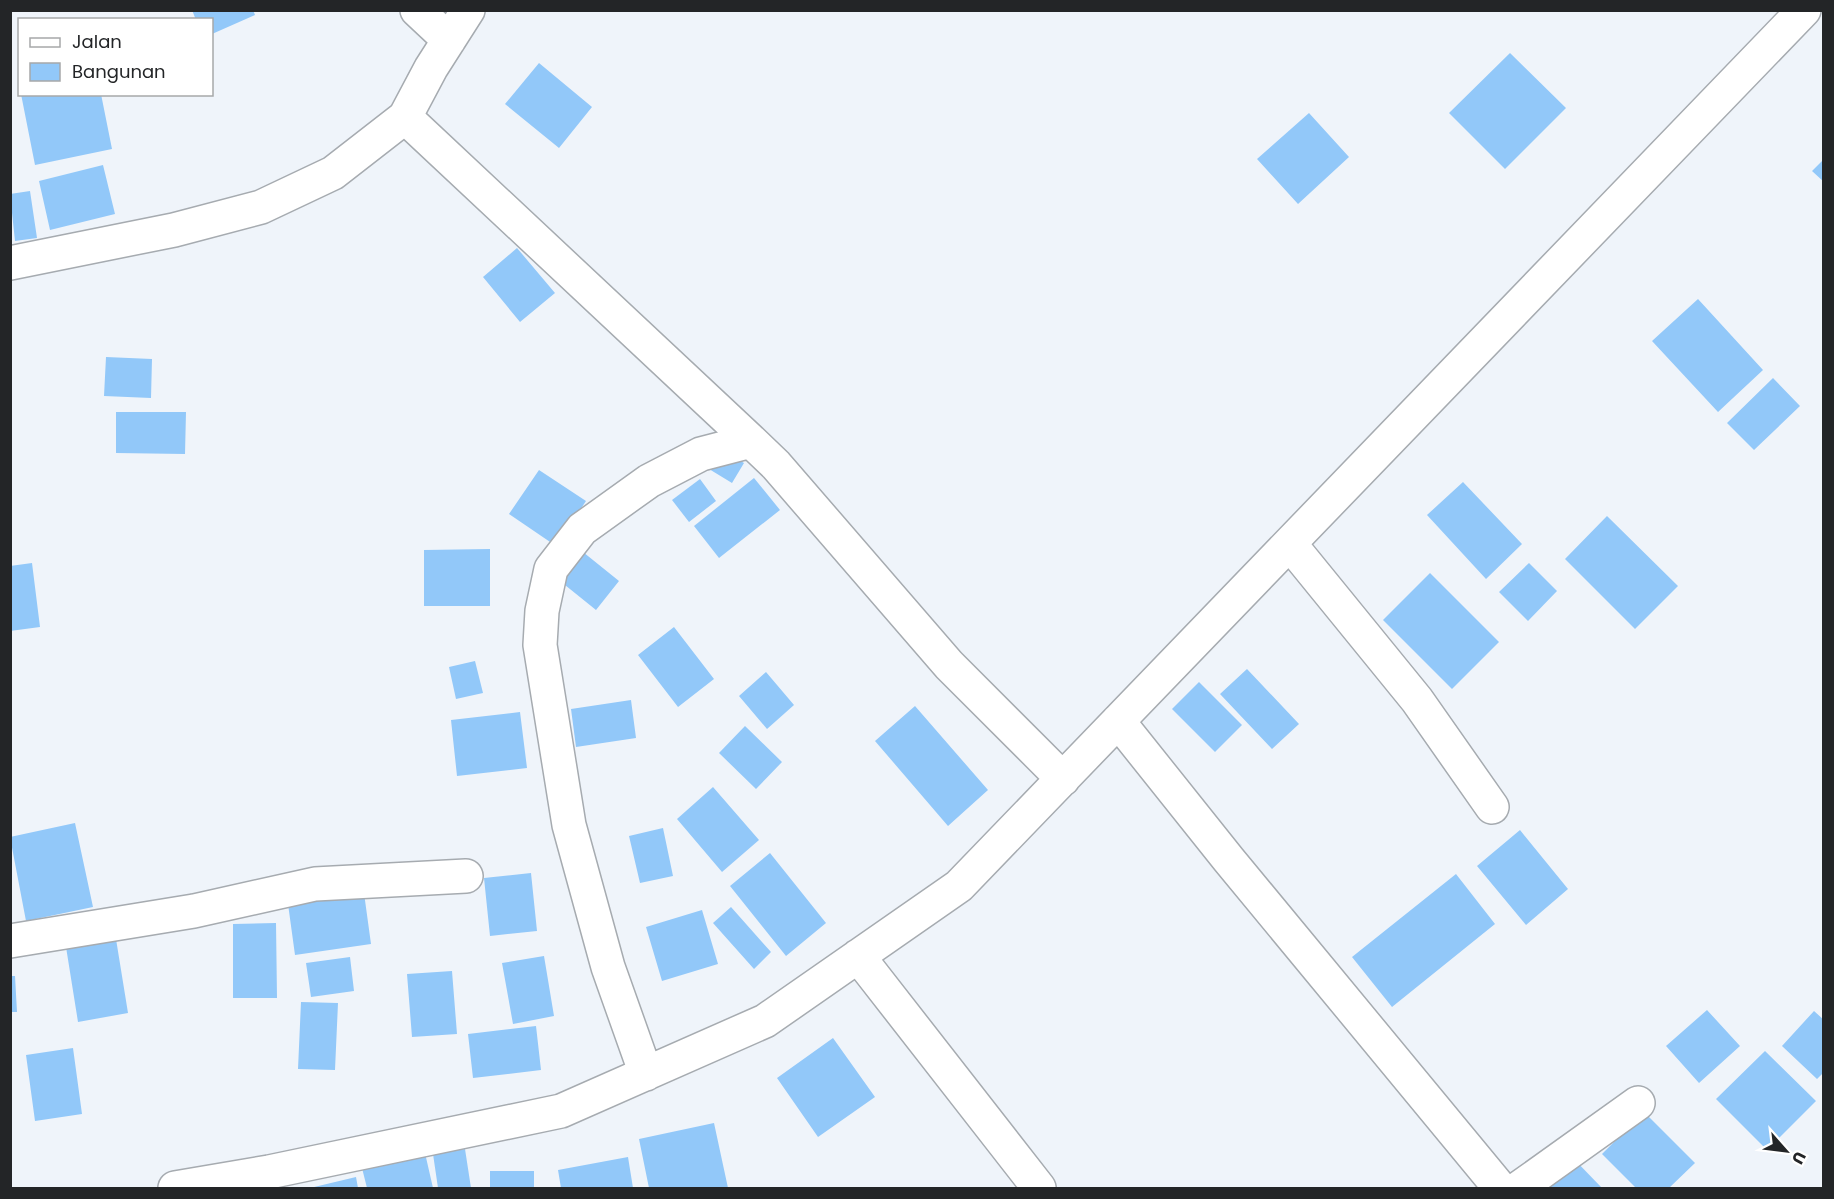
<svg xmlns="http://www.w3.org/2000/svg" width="1834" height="1199" font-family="Poppins,sans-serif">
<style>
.building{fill:#92c8f9}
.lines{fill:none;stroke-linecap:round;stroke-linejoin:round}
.minor-casing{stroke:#a6abb0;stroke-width:36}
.minor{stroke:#fff;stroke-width:33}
</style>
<rect width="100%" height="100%" fill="#eff4fa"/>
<path class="building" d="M192,10H253L255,15L212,34V20H196Z
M1510,53L1566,108L1505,169L1449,113Z
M539,63L592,107L559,148L505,104Z
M21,94H101L112,149L35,165Z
M1309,113L1349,157L1298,204L1257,159Z
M1824,159V182L1812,171Z
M103,165L115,214L50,230L39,181Z
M30,191L37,238L15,241L10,194Z
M517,248L555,293L520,322L483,277Z
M1698,299L1763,370L1718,412L1652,341Z
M106,357L152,359L151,398L104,396Z
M1773,378L1800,406L1754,450L1727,423Z
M116,412H186L185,454L116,453Z
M721,449L744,463L732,483L709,469Z
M539,470L586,501L556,546L509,514Z
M754,478L780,510L719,558L694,526Z
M700,479L716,501L689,522L672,500Z
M1463,482L1522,544L1486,579L1427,515Z
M1607,516L1678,586L1635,629L1565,559Z
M490,549V606H424V550Z
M583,552L619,581L596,610L560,581Z
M32,563L40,627L10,631V566Z
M1529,563L1557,591L1528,621L1499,592Z
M1430,573L1499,642L1452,689L1383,620Z
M674,627L714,679L678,707L638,655Z
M475,661L483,693L456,699L449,667Z
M1247,669L1299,724L1272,749L1220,694Z
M766,672L794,705L767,729L739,696Z
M1199,682L1242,725L1215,752L1172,709Z
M631,700L636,738L576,747L571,709Z
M915,706L988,790L948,826L875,741Z
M520,712L527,768L457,776L451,720Z
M745,726L782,762L756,789L719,753Z
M713,787L759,840L722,872L677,819Z
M75,823L93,907L26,921L10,837Z
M663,828L673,876L640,883L629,836Z
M1520,830L1568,889L1526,925L1477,866Z
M770,853L826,923L786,956L730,886Z
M531,873L537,931L490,936L484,878Z
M1456,874L1495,924L1392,1007L1352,957Z
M364,893L371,944L295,955L288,904Z
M731,907L771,952L754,969L713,923Z
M702,910L718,964L662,981L646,927Z
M276,923L277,998H233V924Z
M116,939L128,1013L78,1022L66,947Z
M544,956L554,1016L513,1024L502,963Z
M350,957L354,991L311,997L306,963Z
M452,971L457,1034L412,1037L407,974Z
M10,976H15L17,1012H10Z
M301,1002L338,1003L335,1070L298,1069Z
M1707,1010L1740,1046L1699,1083L1666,1046Z
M1814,1011L1824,1020V1072L1817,1079L1782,1046Z
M536,1026L541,1070L473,1078L468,1034Z
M833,1038L875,1097L818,1137L777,1078Z
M73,1048L82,1114L35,1121L26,1055Z
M1765,1051L1816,1101L1767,1150L1716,1099Z
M1644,1112L1695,1163L1669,1188H1636L1602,1154Z
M714,1123L728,1188H649L639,1139Z
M465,1149L471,1188H438L433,1154Z
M425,1153L433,1188H367L362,1168Z
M1571,1156L1602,1188H1538Z
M628,1157L633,1188H561L558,1170Z
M490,1171H534V1188H490Z
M356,1177L358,1188H310Z"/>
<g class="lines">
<g class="minor-casing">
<path id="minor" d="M417,10L449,40
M405,117L751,441
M10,263L174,230L261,207L333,173L405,117L431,68L468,10
M1290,544L1417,700L1492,807
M1118,721L1229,860L1500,1188
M10,941L194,911L315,884L466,876
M858,956L1039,1188
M646,1074L608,967L569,825L540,645L542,611L551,569L582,529L649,481L701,454L751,441L776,465L949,665L1063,779
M175,1188L269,1172L561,1111L765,1021L959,886L1804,10
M1519,1188L1638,1103"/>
</g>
<use href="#minor" class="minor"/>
</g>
<rect width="1834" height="1199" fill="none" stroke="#232527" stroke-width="24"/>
<rect x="18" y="18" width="195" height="78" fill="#ffffff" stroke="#a7a8a9" stroke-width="1.5"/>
<rect x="30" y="38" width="30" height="9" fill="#ffffff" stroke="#a7a8a9" stroke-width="1.5"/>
<text x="72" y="48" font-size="18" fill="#232527">Jalan</text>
<rect x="30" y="63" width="30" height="18" fill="#92c8f9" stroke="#a7a8a9" stroke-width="1.5"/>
<text x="72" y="78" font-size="18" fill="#232527">Bangunan</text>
<g transform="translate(1786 1151) rotate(118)" stroke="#ffffff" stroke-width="4.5" paint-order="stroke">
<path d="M0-4.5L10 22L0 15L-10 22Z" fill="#232527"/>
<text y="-9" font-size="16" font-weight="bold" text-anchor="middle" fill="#232527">U</text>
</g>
</svg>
